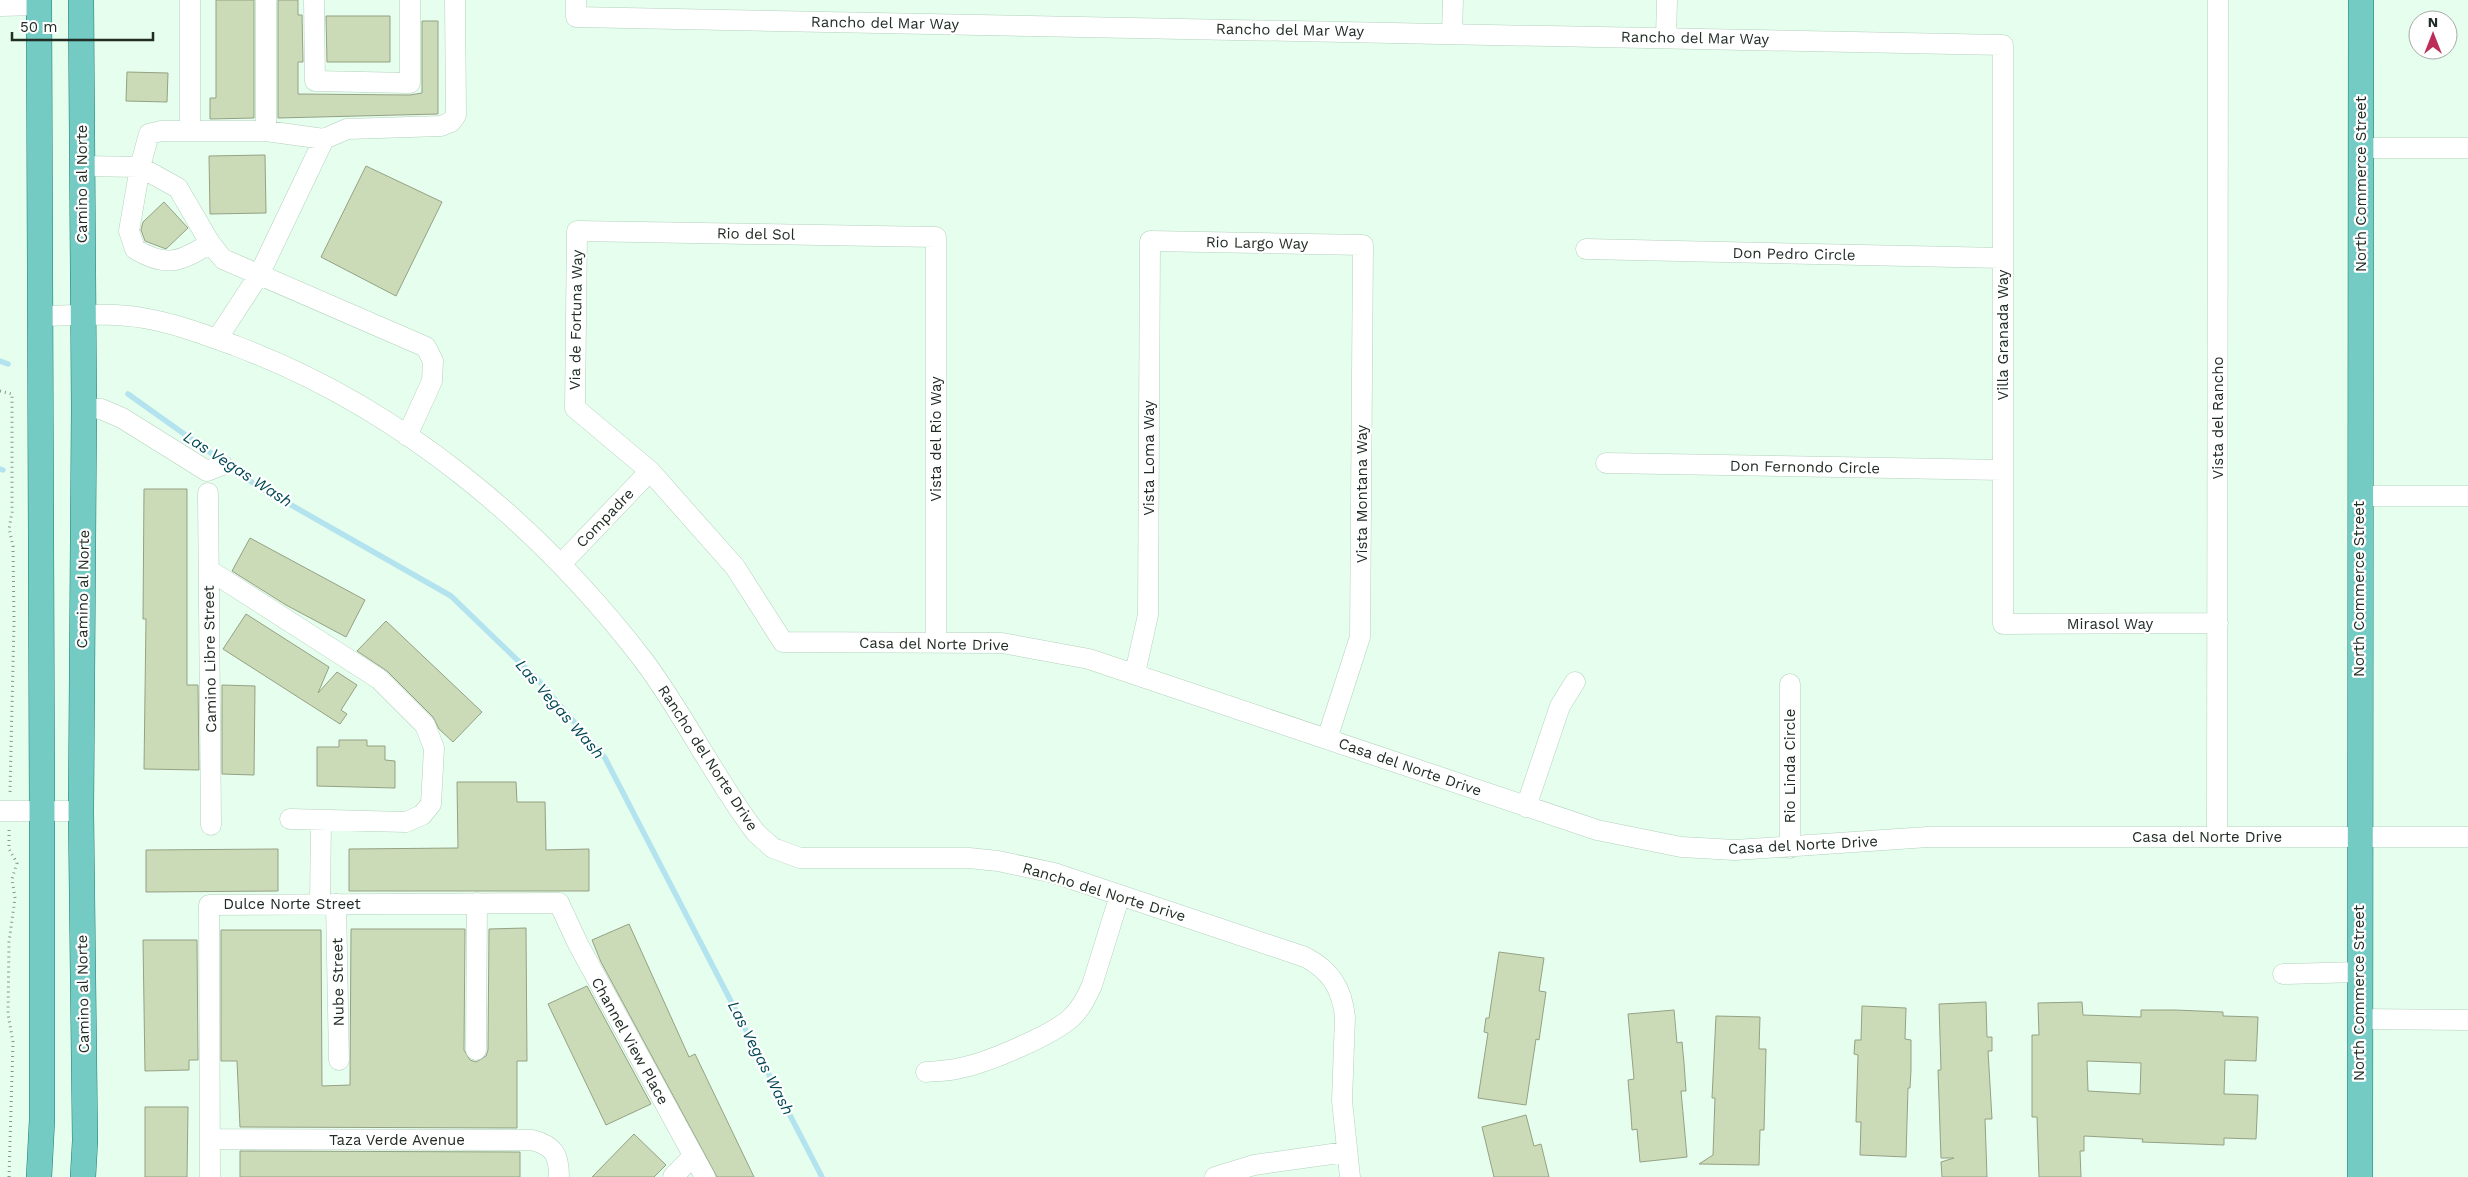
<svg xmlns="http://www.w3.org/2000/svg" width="2468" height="1177" font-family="'Work Sans',sans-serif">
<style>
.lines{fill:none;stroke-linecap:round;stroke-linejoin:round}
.stream{stroke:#b3e3ee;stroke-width:5.5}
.building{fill:#ccdbb7;stroke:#95a184;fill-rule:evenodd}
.minor-casing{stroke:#b3d1bd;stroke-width:21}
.major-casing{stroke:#1a7d72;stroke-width:26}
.path{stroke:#86978b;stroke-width:3;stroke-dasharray:1 4;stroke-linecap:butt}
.minor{stroke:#fff;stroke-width:20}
.major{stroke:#73cbc3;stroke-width:25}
.labels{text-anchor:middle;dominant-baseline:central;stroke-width:4.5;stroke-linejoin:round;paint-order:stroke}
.street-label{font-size:15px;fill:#212c25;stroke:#fff}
.water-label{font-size:16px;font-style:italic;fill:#014855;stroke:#fff}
</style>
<rect width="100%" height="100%" fill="#e6feed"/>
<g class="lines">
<path class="stream" d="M0,361L8,364
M128,394L256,485L451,596L539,681L605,758L822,1177
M0,469L3,470"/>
</g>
<path class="building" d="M216,0H254V118L210,119V98H216Z
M278,0H298V15H302L303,62H298V94L410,95L422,93V21H438V114L278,118Z
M326,16H390V62H327Z
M127,72L168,73L167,102L126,101Z
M265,155L266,213L210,214L209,156Z
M366,166L442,202L396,296L321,257Z
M164,202L188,228L166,249L145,241L141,230L143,222Z
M144,489H187V685H198L199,770L144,769L146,619H143Z
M250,538L365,600L346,637L286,605L232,571Z
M246,614L329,667L318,693L337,672L357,685L341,710L347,714L340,724L223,649Z
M386,621L482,712L453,742L439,729L433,717L387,671L357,651Z
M222,685L255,686L254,775L222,774Z
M339,740H367V746H385V760L395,761V788L317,786V747H339Z
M457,782H516L517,802H545L546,850L589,849V891H349V849L458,848Z
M278,849V891L146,892V850Z
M629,924L689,1057L695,1054L754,1177H717L601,962L592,940Z
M526,928L527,1061H517V1128L240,1127L237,1061H221V930H321L322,1086L350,1085L351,929H465L464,1050L470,1060L476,1062L486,1056L488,1050L489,929Z
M143,940H197L198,1060H189V1070L145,1071Z
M1499,952L1544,958L1539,991L1546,992L1539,1040L1536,1039L1526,1105L1478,1098L1488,1033L1484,1032L1486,1018H1489Z
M587,986L651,1104L606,1125L548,1004Z
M1986,1002L1987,1037H1992V1051H1988L1992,1119H1985L1987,1177H1942L1941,1162L1954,1158H1941L1938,1070H1941L1939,1004Z
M2082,1002L2083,1015L2141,1017V1010H2175L2223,1012V1016L2258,1017L2256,1061L2225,1060L2224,1094L2258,1095L2256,1139L2224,1138V1145L2142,1142L2143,1139L2084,1136V1151H2080L2081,1177H2039L2037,1117H2032V1035H2039L2038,1003ZM2087,1061L2141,1063L2140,1094L2088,1091Z
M1862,1006L1906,1008L1905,1039L1911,1040V1070L1910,1088H1908L1906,1157L1860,1155L1861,1122H1856L1858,1055L1854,1054L1855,1040H1861Z
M1674,1010L1677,1043L1682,1042L1684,1063L1686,1091H1681L1687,1157L1640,1162L1637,1129L1632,1130L1631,1115L1628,1080L1634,1079L1628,1014Z
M1716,1016L1760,1017L1759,1049H1766L1764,1130H1760L1759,1165L1699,1164L1713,1155L1715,1098H1712Z
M145,1107H188L187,1177H145Z
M1526,1115L1534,1146L1541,1144L1549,1177H1494L1482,1127Z
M634,1134L666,1165L654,1177H592Z
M240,1151L520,1152V1177H240Z"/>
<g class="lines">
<g class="minor-casing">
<path id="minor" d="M190,0V131
M266,0V131
M314,0L315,81L410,83V0
M576,0V17L2003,45V624L2218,623
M0,6L38,5
M1452,33L1453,0
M1666,37L1667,0
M2361,148H2468
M82,166L140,167L178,188L210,243L223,259L426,347L433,361L432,381L407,436
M210,243C181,262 166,268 135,249L129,231L140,167L149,134L161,131H266L324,139
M1586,249L2003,258
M40,316C74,316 109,312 143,318C174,323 206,335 236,346C399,407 539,524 644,661C685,716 715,779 756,833L773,848L800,858H969L998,861L1054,873L1305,957C1330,970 1342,988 1345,1017L1342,1101L1350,1177
M217,339L259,275L324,139L347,129L441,126L451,122L456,115L455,0
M84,408L101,409L122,418L207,471L222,465
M1606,463L2003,470
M208,493L211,825
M2360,496H2468
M561,564L650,471
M209,570L379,679L425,725L434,748L431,804L422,815L406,822L290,819
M936,642V237L577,231L575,408L650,471L735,567L783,642L1002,643L1089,659L1597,830L1681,847L1735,850L1928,837H2468
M1135,673L1148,615L1150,241L1363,245L1360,637L1327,739
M1526,807L1560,706L1575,682
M0,811H81
M2217,837L2218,0
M1790,848V684
M320,904L321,820
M336,904L339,1060
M2283,974L2359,972
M2359,1019L2468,1020
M476,1050L477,903
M926,1072C937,1071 949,1071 960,1068C987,1063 1053,1035 1072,1017C1081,1008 1087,997 1092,985L1120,895
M210,1139L532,1140C554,1146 559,1154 559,1177
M210,1177L209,905L559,903L578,944L705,1177
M673,1177L693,1156
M1215,1177L1254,1165L1346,1152"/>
</g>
<g class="major-casing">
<path id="major" d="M39,0L42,812V1120L39,1177
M81,0L84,408L81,811L85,1141L83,1177
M2360,1177L2361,0"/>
</g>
<path class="path" d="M0,391L12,394V512L9,529L13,546L14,622L10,792
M9,1177L13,1042L8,1014L9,942L15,898L12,879L17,863L9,849V828"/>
<use href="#minor" class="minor"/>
<use href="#major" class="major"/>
</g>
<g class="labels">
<g class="street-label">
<text transform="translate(885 23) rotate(1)">Rancho del Mar Way</text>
<text transform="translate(1290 30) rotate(1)">Rancho del Mar Way</text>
<text transform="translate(1695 38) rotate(1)">Rancho del Mar Way</text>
<text transform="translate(82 184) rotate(-90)">Camino al Norte</text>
<text transform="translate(2361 184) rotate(-90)">North Commerce Street</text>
<text transform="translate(756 234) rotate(1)">Rio del Sol</text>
<text transform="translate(1257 243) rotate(1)">Rio Largo Way</text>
<text transform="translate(1794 254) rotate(1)">Don Pedro Circle</text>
<text transform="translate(576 320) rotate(-89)">Via de Fortuna Way</text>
<text transform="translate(2003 335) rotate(-90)">Villa Granada Way</text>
<text transform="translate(2218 418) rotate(-90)">Vista del Rancho</text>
<text transform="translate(936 439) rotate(-90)">Vista del Rio Way</text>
<text transform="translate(1149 458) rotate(-90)">Vista Loma Way</text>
<text transform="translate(1805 467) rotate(1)">Don Fernondo Circle</text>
<text transform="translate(1362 494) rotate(-90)">Vista Montana Way</text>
<text transform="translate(605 518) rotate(-46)">Compadre</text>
<text transform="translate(83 589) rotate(-89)">Camino al Norte</text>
<text transform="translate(2359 589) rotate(-90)">North Commerce Street</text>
<text x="2110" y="624">Mirasol Way</text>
<text transform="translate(934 644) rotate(1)">Casa del Norte Drive</text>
<text transform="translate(210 659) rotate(-91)">Camino Libre Street</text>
<text transform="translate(708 758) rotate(57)">Rancho del Norte Drive</text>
<text transform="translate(1790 766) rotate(-90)">Rio Linda Circle</text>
<text transform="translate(1410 767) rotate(19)">Casa del Norte Drive</text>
<text x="2207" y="837">Casa del Norte Drive</text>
<text transform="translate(1803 845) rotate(-3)">Casa del Norte Drive</text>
<text transform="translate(1104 892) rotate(17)">Rancho del Norte Drive</text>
<text x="292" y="904">Dulce Norte Street</text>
<text transform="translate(338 982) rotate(-91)">Nube Street</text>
<text transform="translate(2359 993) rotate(-90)">North Commerce Street</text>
<text transform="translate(83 994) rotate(-91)">Camino al Norte</text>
<text transform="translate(630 1041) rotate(61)">Channel View Place</text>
<text x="397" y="1140">Taza Verde Avenue</text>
</g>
<g class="water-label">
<text transform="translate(238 469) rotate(33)">Las Vegas Wash</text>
<text transform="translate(560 709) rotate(49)">Las Vegas Wash</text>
<text transform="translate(761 1058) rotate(63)">Las Vegas Wash</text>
</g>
</g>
<g transform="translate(2433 35)"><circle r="24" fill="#ffffff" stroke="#a6aba8"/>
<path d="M0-4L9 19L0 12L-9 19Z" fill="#bc2d59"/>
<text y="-8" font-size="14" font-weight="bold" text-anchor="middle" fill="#212c25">N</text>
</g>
<path d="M12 32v8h141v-8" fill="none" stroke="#212c25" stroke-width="2.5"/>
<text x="20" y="32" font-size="15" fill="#212c25" stroke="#ffffff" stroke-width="4" paint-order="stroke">50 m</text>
</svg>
